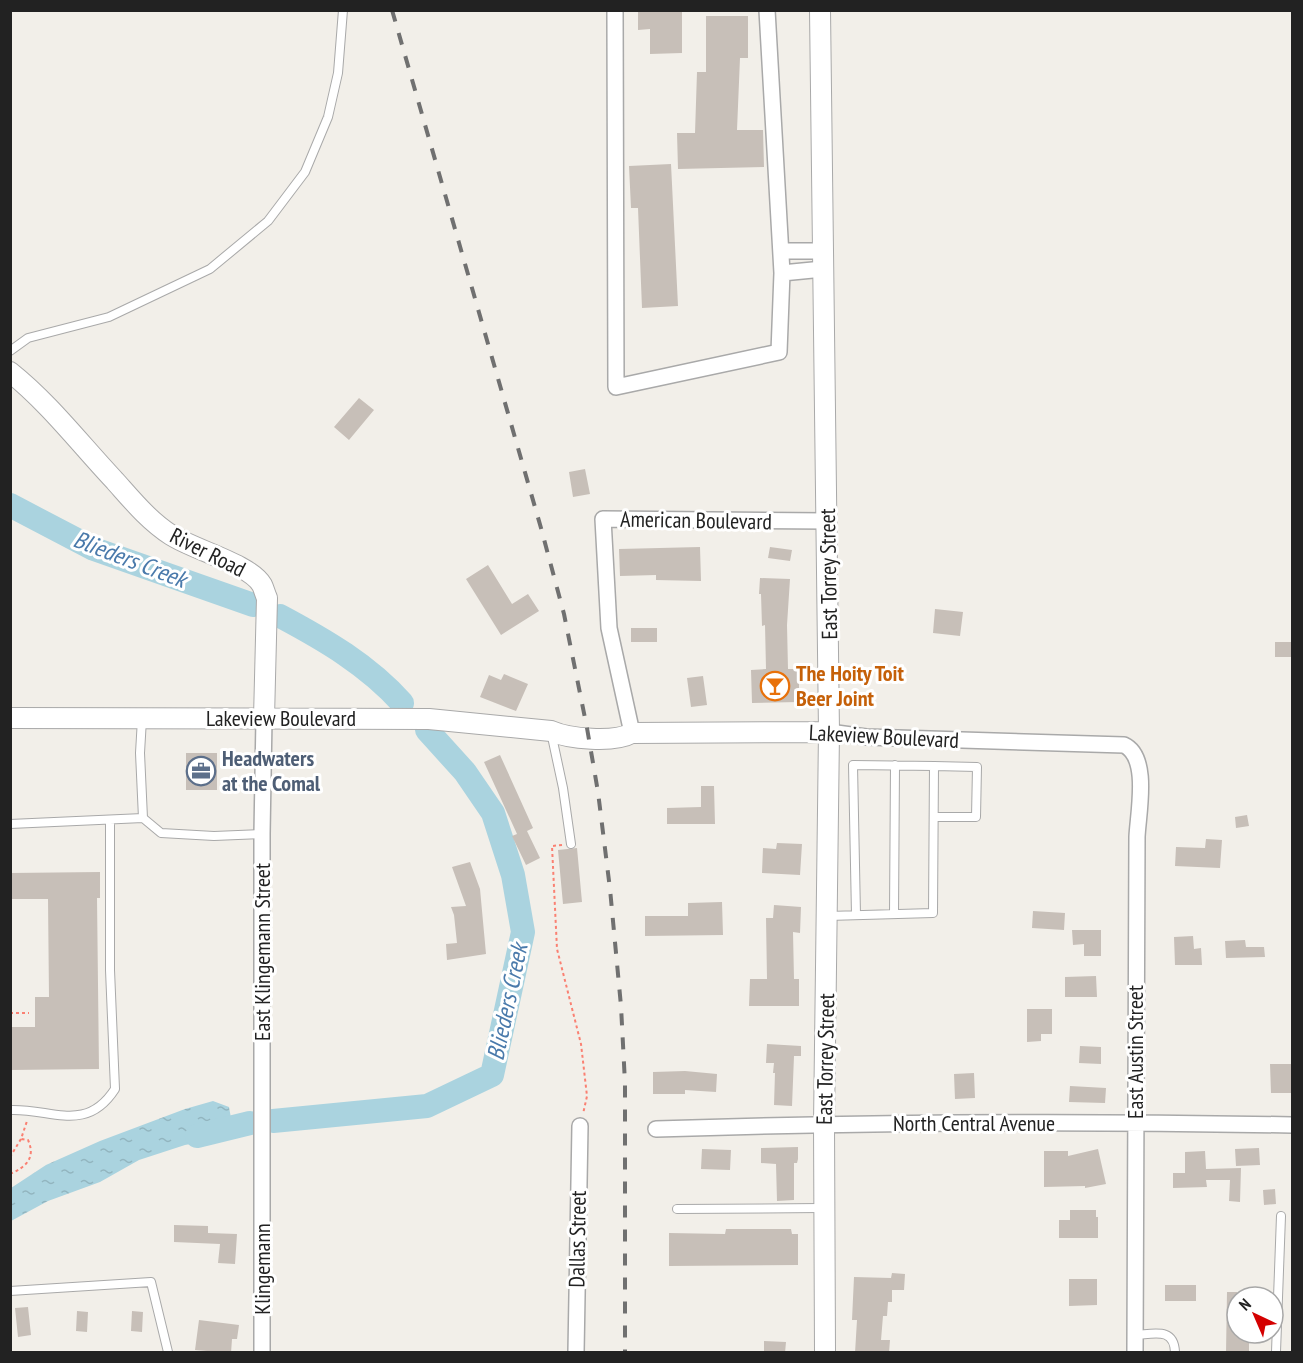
<svg xmlns="http://www.w3.org/2000/svg" width="1303" height="1363" font-family="'PT Sans Narrow',sans-serif">
<style>
.water{fill:url(#water-ripples)}
.lines{fill:none;stroke-linecap:round;stroke-linejoin:round}
.river{stroke:#aad3df;stroke-width:24}
.building{fill:#c7bfb8}
.service-casing{stroke:#a9a9a9;stroke-width:10}
.minor-casing{stroke:#a9a9a9;stroke-width:18}
.tertiary-casing{stroke:#a9a9a9;stroke-width:22}
.path{stroke:#fa8072;stroke-width:2;stroke-dasharray:3 3;stroke-linecap:butt}
.service{stroke:#fff;stroke-width:8}
.minor{stroke:#fff;stroke-width:15}
.tertiary{stroke:#fff;stroke-width:20}
.rail{stroke:#707070;stroke-width:4;stroke-dasharray:12 12;stroke-linecap:butt}
.labels{text-anchor:middle;dominant-baseline:central;stroke-width:6;stroke-linejoin:round;paint-order:stroke}
.street-label{font-size:22px;fill:#222;stroke:#fff}
.food-label{font-size:22px;font-weight:bold;fill:#c56008;stroke:#fff;text-anchor:start}
.service-label{font-size:22px;font-weight:bold;fill:#4e5e75;stroke:#fff;text-anchor:start}
.water-label{font-size:24px;font-style:italic;fill:#4a7aab;stroke:#fff}
</style>
<defs>
<pattern id="water-ripples" width="26" height="14" patternUnits="userSpaceOnUse" patternTransform="scale(1.5)"><rect width="26" height="14" fill="#aad3df"/><path d="M2 4q2-2 4 0t4 0M15 11q2-2 4 0t4 0" fill="none" stroke="#92b5bf"/></pattern>
</defs>
<rect width="100%" height="100%" fill="#f2efe9"/>
<path class="water" d="M213,1101L229,1107L231,1118L228,1137L185,1145L139,1160L100,1182L48,1201L11,1221V1188L46,1165L100,1141L185,1109Z"/>
<g class="lines">
<path class="river" d="M10,505L94,549L253,605
M280,616C325,640 368,665 402,703
M273,1121L427,1106L492,1075L523,932L513,875L493,813L465,772L427,730
M197,1136L250,1123"/>
</g>
<path class="building" d="M682,11V53L650,54V29L638,30V12Z
M706,16H748V58H740L737,130H763L764,167L678,169L677,133H695L697,72H706Z
M671,164L678,306L642,308L638,208H631L629,166Z
M359,398L374,410L349,440L334,427Z
M585,469L590,494L573,497L569,472Z
M700,547L701,581L656,580V575L620,576L619,549Z
M770,547L792,550L790,561L768,558Z
M488,565L512,604L528,594L539,611L501,635L466,579Z
M760,578L790,579L787,625L788,669H799V702L752,703L751,670L766,669L765,625L762,626L761,594H759Z
M935,609L963,612L960,636L933,633Z
M631,628H657V642H631Z
M1275,642H1293V657H1275Z
M504,674L528,684L516,711L480,697L489,675L501,680Z
M703,676L707,705L691,707L687,678Z
M186,753H217V790H186Z
M500,755L533,828L527,831L540,858L526,865L512,836L517,834L484,762Z
M701,786H714L715,824H667V808L701,807Z
M1247,815L1249,826L1236,828L1235,817Z
M1206,839L1222,840L1220,868L1175,866L1176,847L1205,848Z
M777,843L802,844L800,875L762,873L763,848L776,849Z
M577,848L582,902L563,904L558,850Z
M470,862L480,889L486,954L447,960L446,944L457,943L454,915L451,907L466,906L452,867Z
M100,872V898H97L99,1069L10,1070V1027H35V997H49L48,899H10V873Z
M722,902L723,935L645,936V916H688V903Z
M774,905L801,907L800,933L793,932L794,979H799V1006H749L750,979H767L766,918H773Z
M1033,911L1065,913L1064,930L1032,928Z
M1072,930H1101V956H1084V944L1073,945Z
M1193,936L1194,949L1201,948L1202,965H1175L1174,937Z
M1245,940L1246,947H1264L1265,957L1226,958L1225,941Z
M1096,976L1097,997H1065V977Z
M1027,1009H1052V1034H1041V1041L1027,1042Z
M767,1044L801,1046V1056H794L792,1106L774,1105L775,1073H773L774,1063H766Z
M1080,1046L1101,1047V1064L1079,1063Z
M1270,1064H1291V1093H1271Z
M685,1071L717,1074L716,1092L685,1090V1094H653V1072Z
M974,1073L975,1098L955,1099L954,1074Z
M1070,1086L1106,1088L1105,1103L1069,1102Z
M798,1147V1159L797,1163H794V1200L777,1201L776,1164L761,1163V1148Z
M1259,1148L1260,1165L1236,1166L1235,1149Z
M702,1149L731,1150L730,1170L701,1169Z
M1098,1149L1106,1184L1085,1188V1186L1044,1187V1151H1068V1156Z
M1205,1151L1206,1169L1241,1168L1240,1202L1229,1201L1230,1180H1206L1207,1187L1173,1188V1173H1185V1152Z
M1275,1189L1276,1204L1264,1205L1263,1190Z
M1070,1210H1096V1217H1098V1238H1059V1220H1070Z
M174,1225L208,1226V1233L237,1234L235,1264L218,1263L220,1244L174,1242Z
M726,1229H791L792,1234H798V1265L669,1266V1233L725,1234Z
M892,1273L905,1274L904,1290H892V1302H888L887,1316H883L881,1340H890L889,1353H855L857,1320H852L854,1277L891,1278Z
M1069,1279H1097V1305L1069,1306Z
M1165,1285H1196V1301H1165Z
M1227,1292H1237V1333H1249V1353H1226Z
M28,1307L31,1335L18,1337L15,1308Z
M77,1311L88,1312L87,1332L76,1331Z
M132,1311L143,1312L142,1332L131,1331Z
M199,1320L239,1325L237,1339H232L231,1353L195,1350Z
M764,1341L786,1342L785,1353H764Z"/>
<g class="lines">
<g class="service-casing">
<path id="service" d="M10,351L28,338L109,317L210,269L268,221L305,172L328,117L338,73L343,10
M142,719L140,753L143,818L161,833L214,836L262,834
M551,732L563,788L571,844
M934,817H976L977,767L934,766
M10,824L143,818
M894,914L895,765
M828,916L933,913L934,766L853,765L856,915
M10,1110C51,1108 86,1134 115,1089L110,970V820
M677,1209L822,1208
M10,1291L151,1282L168,1352
M1135,1335C1154,1334 1174,1327 1175,1352
M1276,1352L1281,1216"/>
</g>
<g class="minor-casing">
<path id="minor" d="M615,10L616,387L779,352L782,273L767,10
M781,251H823
M782,273L823,269
M829,732L866,737L1124,745C1150,757 1138,813 1137,837L1135,1352
M632,733L609,628L603,519L827,521
M656,1129C869,1122 1080,1121 1292,1125
M262,1352V834L264,718
M576,1352L580,1126"/>
</g>
<g class="tertiary-casing">
<path id="tertiary" d="M820,10L829,732L824,1124L825,1352
M10,372C49,403 81,445 115,481C132,500 149,521 171,535C194,550 250,564 262,585C264,589 265,594 267,598L264,718
M10,718L429,719L551,731C569,739 614,743 632,733L829,732"/>
</g>
<path class="path" d="M562,845L552,846L557,949L581,1044L587,1096L583,1114
M10,1013H29
M10,1157L21,1139L27,1121
M10,1174C26,1167 36,1158 28,1140L21,1139"/>
<use href="#service" class="service"/>
<use href="#minor" class="minor"/>
<use href="#tertiary" class="tertiary"/>
<path class="rail" d="M392,10L541,528L564,614L587,728L598,792L610,889L621,1006L625,1083V1352"/>
</g>
<defs>
<g id="bar-ring" transform="scale(1.5)"><circle r="9.5" fill="#fff" stroke="#e8710a" stroke-width="1.5"/><path d="M-6-5H6L.8 .8V4.5H3.5V6h-7V4.5H-.8V.8Z" fill="#e8710a"/></g>
<g id="office-ring" transform="scale(1.5)"><circle r="9.5" fill="#fff" stroke="#5c6f8a" stroke-width="1.5"/><path d="M-6-3h4V-5.5h4V-3h4V5H-6ZM-1-4.5V-3h2v-1.5ZM-6 0V1H6V0Z" fill="#5c6f8a"/></g>
</defs>
<g fill-rule="evenodd">
<use href="#bar-ring" x="775" y="686"/>
<use href="#office-ring" x="201" y="771"/>
</g>
<g class="labels">
<g class="street-label">
<text transform="translate(696 520) rotate(1)">American Boulevard</text>
<text transform="translate(208 552) rotate(27)">River Road</text>
<text transform="translate(828 574) rotate(-91)">East Torrey Street</text>
<text x="281" y="718">Lakeview Boulevard</text>
<text transform="translate(884 736) rotate(3)">Lakeview Boulevard</text>
<text transform="translate(262 952) rotate(-90)">East Klingemann Street</text>
<text transform="translate(1135 1052) rotate(-90)">East Austin Street</text>
<text transform="translate(825 1059) rotate(-89)">East Torrey Street</text>
<text x="974" y="1123">North Central Avenue</text>
<text transform="translate(577 1239) rotate(-89)">Dallas Street</text>
<text transform="translate(262 1269) rotate(-90)">Klingemann</text>
</g>
<g class="food-label">
<text x="796" y="673">The Hoity Toit<tspan x="796" dy="25">Beer Joint</tspan></text>
</g>
<g class="service-label">
<text x="222" y="758">Headwaters<tspan x="222" dy="25">at the Comal</tspan></text>
</g>
<g class="water-label">
<text transform="translate(130 559) rotate(21)">Blieders Creek</text>
<text transform="translate(507 1002) rotate(-78)">Blieders Creek</text>
</g>
</g>
<rect width="1303" height="1363" fill="none" stroke="#222222" stroke-width="24"/>
<g transform="translate(1255 1315) rotate(316)"><circle r="28" fill="#ffffff" stroke="#a7a7a7" stroke-width="1.5"/>
<path d="M0-4.5L10 22L0 15L-10 22Z" fill="#d40000"/>
<text y="-9" font-size="16" font-weight="bold" text-anchor="middle" fill="#222222">N</text>
</g>
</svg>
